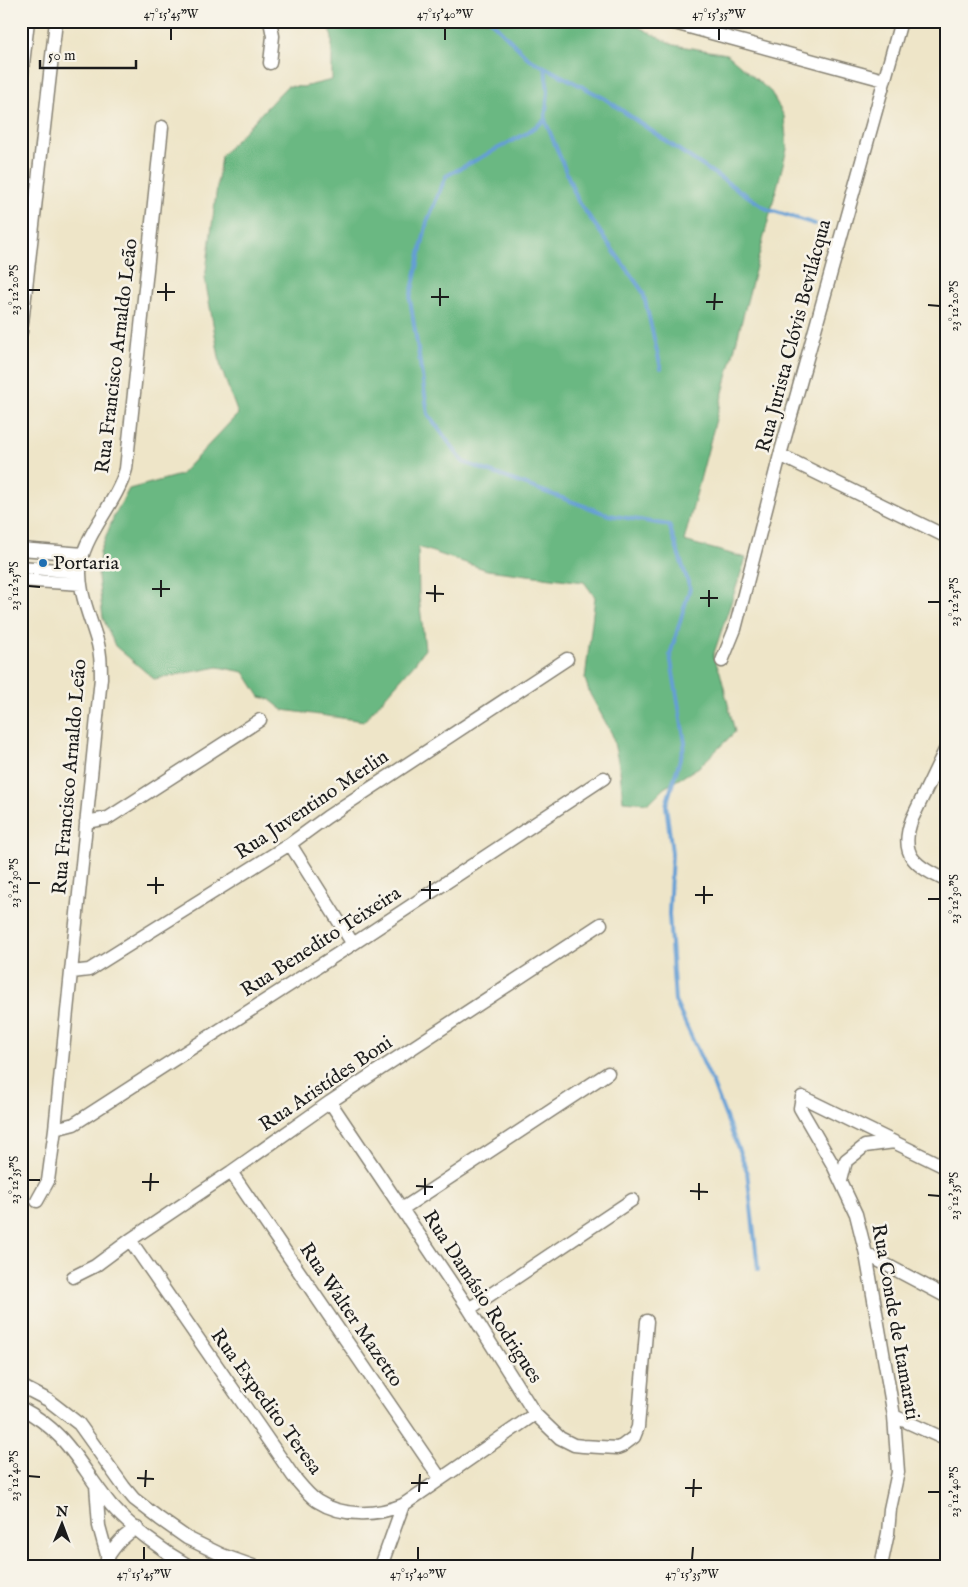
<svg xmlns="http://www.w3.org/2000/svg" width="968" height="1587" font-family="'IM FELL English',serif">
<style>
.forest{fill:#6ab882;stroke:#436a4f}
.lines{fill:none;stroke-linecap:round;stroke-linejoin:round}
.stream{stroke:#659fd4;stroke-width:4}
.minor-casing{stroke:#858072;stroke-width:15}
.minor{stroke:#fff;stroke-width:12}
.ticks{fill:none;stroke:#1c1c1c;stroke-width:2}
.poi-dot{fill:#1f6fb2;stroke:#f7f3e8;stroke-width:2}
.labels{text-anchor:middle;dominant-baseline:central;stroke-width:5;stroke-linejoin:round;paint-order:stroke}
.street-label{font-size:20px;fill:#1c1c1c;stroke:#f7f3e8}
.poi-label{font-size:20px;fill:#1c1c1c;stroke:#f7f3e8;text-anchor:start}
.neatline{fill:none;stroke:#1c1c1c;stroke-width:2}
.ticks-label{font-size:12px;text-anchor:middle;fill:#1c1c1c}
</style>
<rect width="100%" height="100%" fill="#f7f3e8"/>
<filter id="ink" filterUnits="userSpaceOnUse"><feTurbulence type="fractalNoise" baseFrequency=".02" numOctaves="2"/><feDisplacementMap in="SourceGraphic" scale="10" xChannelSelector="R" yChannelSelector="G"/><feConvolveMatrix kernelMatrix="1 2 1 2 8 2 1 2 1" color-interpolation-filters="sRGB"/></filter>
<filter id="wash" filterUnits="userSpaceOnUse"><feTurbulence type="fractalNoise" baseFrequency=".0096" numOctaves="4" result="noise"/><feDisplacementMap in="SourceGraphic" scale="20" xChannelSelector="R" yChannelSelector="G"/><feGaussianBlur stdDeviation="1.12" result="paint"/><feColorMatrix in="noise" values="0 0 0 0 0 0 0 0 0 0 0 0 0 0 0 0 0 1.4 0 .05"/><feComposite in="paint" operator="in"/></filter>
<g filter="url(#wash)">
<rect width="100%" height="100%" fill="#eee5c8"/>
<path class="forest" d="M327,21H627L674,45L727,54L771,92L784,116L787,149L684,541L746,558L713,656L720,672L735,732L699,767L664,788L649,803L623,801L620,770L612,734L590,694L585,679L595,597L584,582L487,570L418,547L419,598L425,649L415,663L364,721L283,710L269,699L260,697L244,672L218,667L154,679L115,646L103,618L98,577L100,552L114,516L129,489L180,475L238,414L221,368L205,279L221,156L287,86L303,87L332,80V38Z"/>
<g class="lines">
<path class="stream" d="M491,21L529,59L604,98L679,150L767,209L815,224
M545,67L548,91L545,120L578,201L643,292L661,368
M545,120L525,134L446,176L427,222L410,299L428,414L463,462L609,515L669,525L690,588L670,655L685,743L666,805L672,853L669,914L675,1001L713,1084L747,1171L758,1269"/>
</g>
</g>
<g filter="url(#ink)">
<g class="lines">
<g class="minor-casing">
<path id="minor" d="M270,21L273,36L270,63
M667,21L884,80
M21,81L28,21
M21,332L56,21
M780,455L947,537
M21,549L83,554
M21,567L80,572
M21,580L81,584
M722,661L735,629L780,455L901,21
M947,746L912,819C898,856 916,866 947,881
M86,822L108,818L260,720
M290,844L353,944
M72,972L89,970L290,844L327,817L567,659
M330,1102L469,1309L535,1414L560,1438L574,1445L583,1446L617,1448L622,1446L634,1437L638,1427L647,1321
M55,1129L74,1124L353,944L604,778
M231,1172L440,1478
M841,1181L846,1161L865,1146L894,1142
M37,1201L48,1181L55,1129L101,678C101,666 101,655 98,644C91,618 76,589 81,562C87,531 117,502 126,469L162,127
M402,1209L608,1073
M130,1240L293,1476C300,1484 308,1495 317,1501C342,1517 376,1516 403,1505L535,1414
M866,1254L947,1297
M73,1277L95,1266L130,1240L231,1172L330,1102L601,924
M469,1309L632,1200
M21,1386L48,1400L79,1424L124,1487L134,1499L160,1519L187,1538L222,1555L253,1566
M21,1408C69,1433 79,1466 111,1505C131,1528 163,1551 189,1566
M894,1416L947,1440
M96,1485L99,1526L110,1566
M107,1558C116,1544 123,1536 137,1528
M381,1566L403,1505
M881,1566L888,1533L890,1509L898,1472L894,1416L866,1254L856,1214L833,1165L800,1108L802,1097L947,1168"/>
</g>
<use href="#minor" class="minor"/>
</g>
</g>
<path class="ticks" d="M171,40V28M445,40V28M719,40V28M28,290H40M157,292H175M431,297H449M166,301V283M706,302H723M928,305L940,306M440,306V288M714,310L715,293M28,586L40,587M152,589H170M426,593L444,594M161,597V580M700,598H718M435,602V585M928,602H940M709,607V590M28,883H40M147,885H164M421,890H439M156,894V877M695,895H713M430,899V881M928,899H940M704,904V886M28,1180H40M142,1182H159M416,1186L433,1187M150,1191L151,1173M690,1191L708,1192M425,1195V1178M928,1195L940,1196M699,1200V1183M28,1476L40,1477M137,1478L154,1479M411,1483H428M145,1487L146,1470M685,1488H702M419,1492L420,1474M928,1492H940M693,1497L694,1479M144,1560V1547M418,1560V1547M692,1560L693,1547"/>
<circle class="poi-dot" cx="43" cy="563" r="5"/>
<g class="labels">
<g class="street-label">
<text transform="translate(794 336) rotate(-75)">Rua Jurista Clóvis Bevilácqua</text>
<text transform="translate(117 356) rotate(-83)">Rua Francisco Arnaldo Leão</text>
<text transform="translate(70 777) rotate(-85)">Rua Francisco Arnaldo Leão</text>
<text transform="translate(312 805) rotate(-34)">Rua Juventino Merlin</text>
<text transform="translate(321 942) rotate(-33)">Rua Benedito Teixeira</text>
<text transform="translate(326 1084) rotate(-34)">Rua Aristídes Boni</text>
<text transform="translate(482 1297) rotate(57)">Rua Damásio Rodrigues</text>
<text transform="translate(351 1315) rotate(56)">Rua Walter Mazetto</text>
<text transform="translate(895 1322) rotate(80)">Rua Conde de Itamarati</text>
<text transform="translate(266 1402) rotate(54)">Rua Expedito Teresa</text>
</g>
<g class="poi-label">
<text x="53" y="563">Portaria</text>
</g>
</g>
<rect width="968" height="1587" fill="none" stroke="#f7f3e8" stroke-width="55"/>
<g transform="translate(62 1524) rotate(1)" stroke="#f7f3e8" stroke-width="4" paint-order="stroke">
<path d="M0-4L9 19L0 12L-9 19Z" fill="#1c1c1c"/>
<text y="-8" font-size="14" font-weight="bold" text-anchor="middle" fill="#1c1c1c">N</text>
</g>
<path d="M40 60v8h96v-8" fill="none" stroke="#1c1c1c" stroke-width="2.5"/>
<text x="48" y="60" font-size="15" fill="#1c1c1c" stroke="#f7f3e8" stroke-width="4" paint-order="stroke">50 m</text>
<rect x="28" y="28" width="912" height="1532" class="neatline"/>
<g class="ticks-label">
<text x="171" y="18">47°15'45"W</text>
<text x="445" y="18">47°15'40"W</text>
<text x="719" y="18">47°15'35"W</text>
<text transform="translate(14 290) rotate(-90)" y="4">23°12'20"S</text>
<text transform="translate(954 306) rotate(-90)" y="4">23°12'20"S</text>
<text transform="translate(14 586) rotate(-90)" y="4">23°12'25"S</text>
<text transform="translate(954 602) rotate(-90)" y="4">23°12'25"S</text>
<text transform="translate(14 883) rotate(-90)" y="4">23°12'30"S</text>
<text transform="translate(954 899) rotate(-90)" y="4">23°12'30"S</text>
<text transform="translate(14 1180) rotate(-90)" y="4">23°12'35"S</text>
<text transform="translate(954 1196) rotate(-90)" y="4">23°12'35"S</text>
<text transform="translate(14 1476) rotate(-90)" y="4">23°12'40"S</text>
<text transform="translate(954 1492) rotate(-90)" y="4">23°12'40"S</text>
<text x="144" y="1578">47°15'45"W</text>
<text x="418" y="1578">47°15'40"W</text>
<text x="692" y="1578">47°15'35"W</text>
</g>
</svg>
